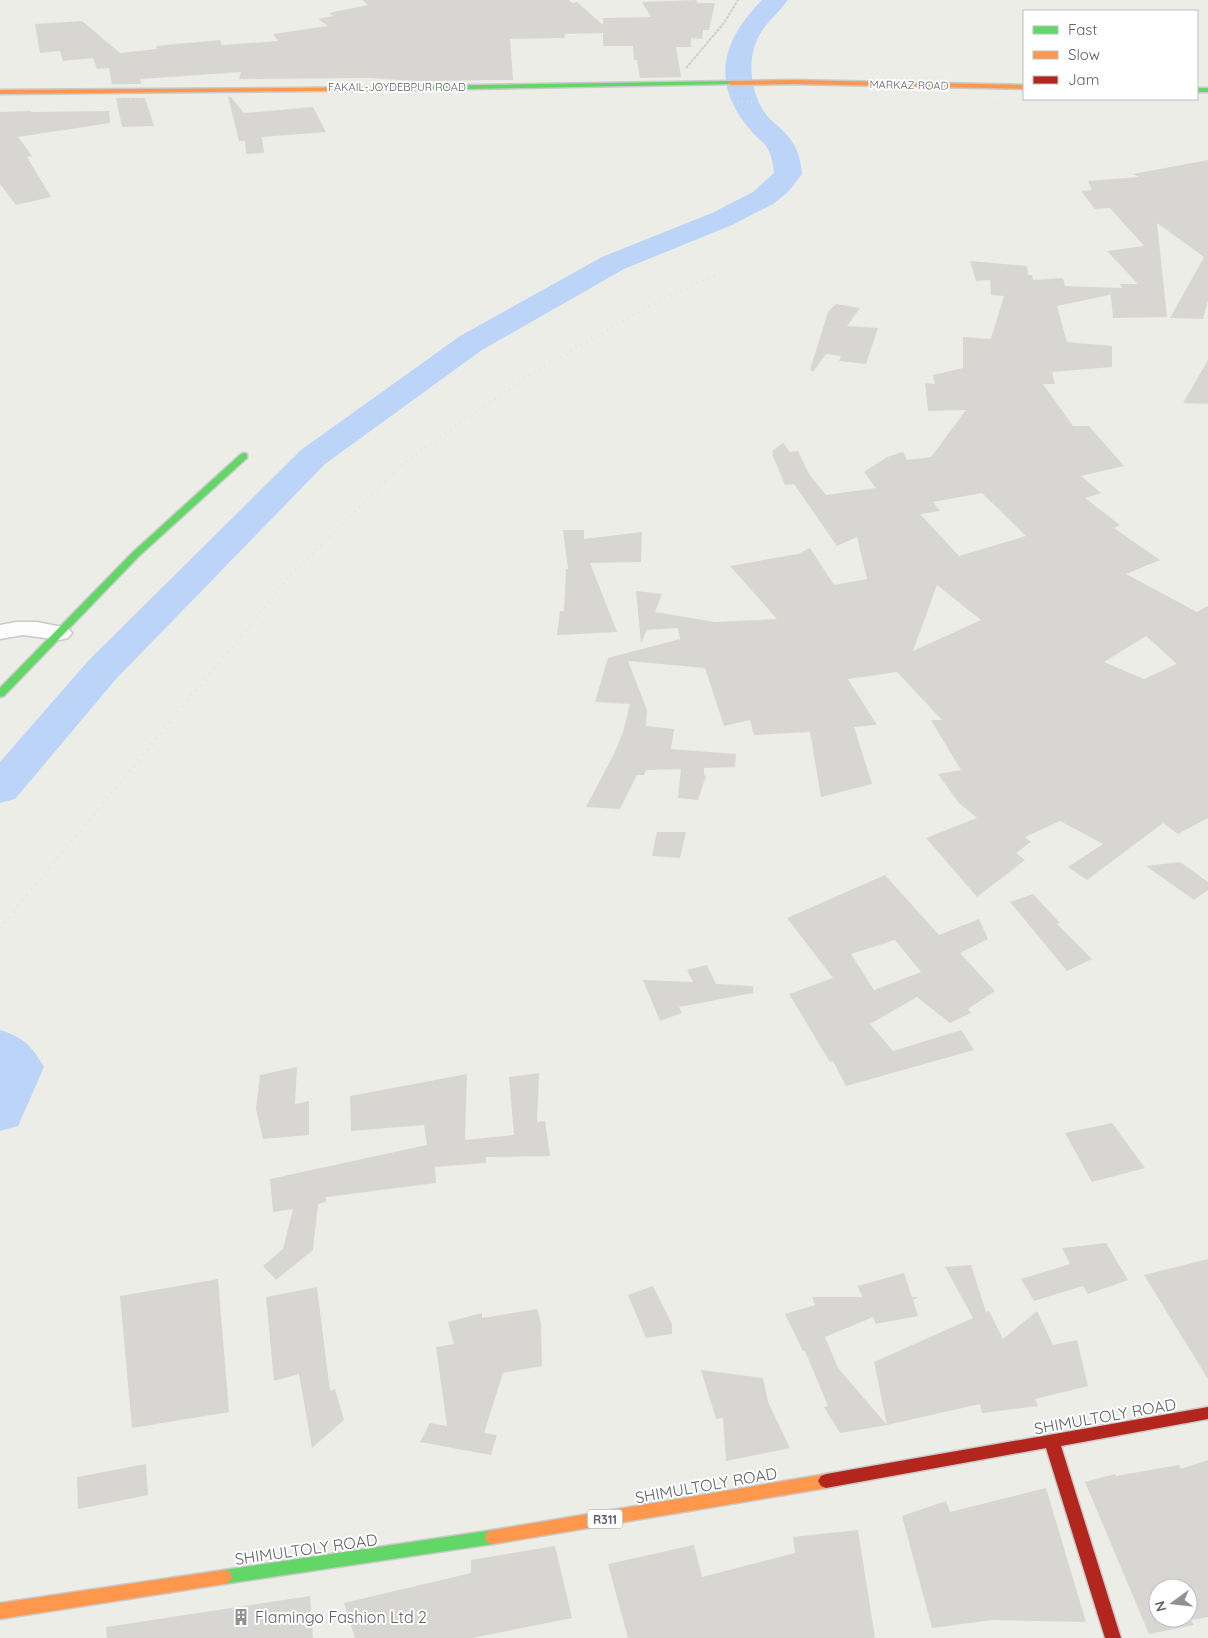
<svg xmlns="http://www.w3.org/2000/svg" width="1208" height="1638" font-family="Quicksand,sans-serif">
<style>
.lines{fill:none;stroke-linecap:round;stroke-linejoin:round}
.river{fill:#bcd4f7;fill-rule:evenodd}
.building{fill:#d7d6d3;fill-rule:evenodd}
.street-casing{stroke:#c9cac8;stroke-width:3}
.fast-casing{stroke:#cacac9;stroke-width:3}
.slow-casing{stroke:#cacac9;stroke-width:3}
.jam-casing{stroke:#cacac9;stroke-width:3}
.path{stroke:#cbcfce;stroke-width:2;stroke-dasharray:3 1;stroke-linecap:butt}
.street{fill:#fcfcfc;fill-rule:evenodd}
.fast{fill:#63d668;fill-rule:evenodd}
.slow{fill:#ff974d;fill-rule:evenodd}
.jam{fill:#b3261e;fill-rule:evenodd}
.rail-far2{stroke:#e4e4e3;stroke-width:2.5;stroke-dasharray:0.5 4;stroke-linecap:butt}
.rail-far1{stroke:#e4e4e3;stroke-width:3;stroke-dasharray:1 5;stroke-linecap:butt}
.rail{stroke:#e4e4e3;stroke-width:4;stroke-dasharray:1 6;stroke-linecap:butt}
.labels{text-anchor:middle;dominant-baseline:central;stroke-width:4;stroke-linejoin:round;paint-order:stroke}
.far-street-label{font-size:11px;fill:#5d6066;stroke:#fff}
.shield{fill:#fff;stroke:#8e9094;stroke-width:1}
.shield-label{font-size:12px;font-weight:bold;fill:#5d6066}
.near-street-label{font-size:16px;fill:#5d6066;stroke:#fff}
.near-poi-label{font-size:16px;fill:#5d6066;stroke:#fff;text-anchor:start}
</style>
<rect width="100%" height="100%" fill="#edede8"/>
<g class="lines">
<path class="river" d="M762,0H788C779,13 766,22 759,36C747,57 750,90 763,110C767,117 773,122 779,127C795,142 800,152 802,174L788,192L773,204L732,225L624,269L482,350L325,464L116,679L15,799L0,803V762L88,661L301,450L460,336L602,257L712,213L753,192L774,173C771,140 761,146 744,122C710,76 726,37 762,0Z
M0,1030C23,1037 32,1046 44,1067L18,1126L0,1131Z"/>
</g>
<path class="building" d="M362,0H569L572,3L577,2L603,25V18L651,17L642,2L696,0L697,3H715L709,30H703L702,39L691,38V47H676L681,77L640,78L637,60H634L633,46H603V33L565,34V38L510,39L513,80L417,81L370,78L239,79L241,72L140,79L141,84H112L109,68L97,69L93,58L63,61L60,51L40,53L35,24L82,21L120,53L157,49L156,46L220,40L222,45L278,41L273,34L328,26L318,19L333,16L329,13L368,5Z
M228,97H231L244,113L313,107L326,132L262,137L264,153L246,154L245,141H239Z
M116,98H145L154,126L122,127Z
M31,111V112L109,111L110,123L18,137L32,156L27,157L51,197L16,205L0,184V112Z
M1208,160V301L1203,319L1170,318L1204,257L1157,223L1167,317L1113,318L1110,288V295L1057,306L1067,342L1112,346V367L1052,372L1055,384H1043L1073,426H1089L1124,466L1081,476L1101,493L1085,498L1120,525L1114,528L1160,560L1126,574L1197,612L1208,606V818L1178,834L1163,823L1087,880L1068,867L1103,844L1060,821L1025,837L1031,842L1016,853L1025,860L977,897L926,838L977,818L958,802L938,774L961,770L931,720H942L897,672L848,679L877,725L854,727L872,784L821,797L810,732L754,735L750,720L724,726L705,668L628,661L647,710L646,726L674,729L671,749L736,754L735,767L704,768V775L706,776L698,800L678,798L681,769L646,770L644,775H637L620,809L586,807L615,752L623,732L630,704L595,702L608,658L680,639L678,628L647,630L641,643L636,591L662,594L655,612L715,622L777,619L730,566L798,554L810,548L834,585L867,579L857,537L837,546L794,484L785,485L772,454H774L772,451L783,443L790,452L798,451L809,474L826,495L876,488L864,472L887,457L903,452L907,460L931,457L966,410L928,411L925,383L935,384L933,375L963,368V337L991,339L1004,296L991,295L990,280L976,281L970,261L1027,266L1028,275H1026H1032L1033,280L1063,278L1065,286L1122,288L1120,284H1138L1107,251L1144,246L1110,208L1095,209L1081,191L1092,190L1088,181L1139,177L1133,174ZM982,493L1026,536L959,556L920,514L940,511L933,502ZM937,585L981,620L913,651ZM1146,636L1177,664L1144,679L1104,662Z
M836,304L860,308L847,326L878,328L866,364L839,361L841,356L826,354L813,372L810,370L828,312Z
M1208,360V404L1183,403Z
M563,530H584V539L642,532L641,562L590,563L617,632L557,635L560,611H564L566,569H568Z
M657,832H686L680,858L652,856Z
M1180,862L1208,882V890L1194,900L1146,866Z
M885,875L939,935L979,919L988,939L960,953L995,991L968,1009L971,1013L950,1023L917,997L870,1024L893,1051L961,1030L974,1050L846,1086L833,1061L830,1062L789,994L833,978L787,918ZM895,940L921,972L874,990L851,954Z
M1033,894L1060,923L1057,924L1092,959L1067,971L1010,902Z
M707,965L716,984L753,986V993L679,1007L682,1013L660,1021L643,980L693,982L687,970Z
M297,1067L295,1104L309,1101V1135L263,1139L256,1109L260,1075Z
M539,1073L537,1122L545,1121L550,1156L486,1157V1163L435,1167L436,1183L326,1197V1202L318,1204L313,1250L276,1280L263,1266L283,1249L293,1209L273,1212L270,1179L427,1145L424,1125L351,1131L350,1096L467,1074L465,1140L514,1135L509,1077Z
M1112,1123L1145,1168L1092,1182L1065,1133Z
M1106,1243L1128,1280L1088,1294L1083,1286L1034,1301L1021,1279L1070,1264L1062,1248Z
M1208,1259V1379L1144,1275Z
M971,1265L986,1312L989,1311L1003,1339L1037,1311L1053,1345L1077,1340L1088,1386L1035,1399L1038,1406L982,1413L980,1404L887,1425L874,1362L973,1318L945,1267Z
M904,1273L912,1297H919L913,1300L918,1316L876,1324L873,1317L825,1337L838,1368L887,1425L840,1433L824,1407L828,1406L805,1351H803L785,1314L815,1305L812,1297H863L857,1286Z
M218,1279L229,1412L132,1428L120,1296Z
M653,1286L672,1324V1334L646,1338L628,1295Z
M317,1287L330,1391L335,1389L344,1420L312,1448L299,1374L274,1381L266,1297Z
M537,1309L541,1323L542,1366L503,1373L484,1433L497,1435L491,1455L420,1442L430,1423L447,1426L436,1347L454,1344L448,1322L482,1313V1318Z
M701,1370L763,1378L768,1402L790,1448L726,1461L723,1418L716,1419Z
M1208,1460V1617L1191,1620L1194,1625L1149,1634L1085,1482L1115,1474L1116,1476L1179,1465L1181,1469ZM1158,1588H1188V1618H1158Z
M146,1464L148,1495L78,1509L77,1477Z
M1046,1488L1086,1622L993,1620L932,1628L902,1516L946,1501L950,1512Z
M858,1530L875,1638H628L608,1564L694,1545L702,1577L795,1553L793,1537Z
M555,1546L572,1618L472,1638H355L344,1603L471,1573V1560Z
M310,1596L313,1638H107L106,1627Z"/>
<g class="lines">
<g class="street-casing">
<path id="street" d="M16,622H37L68,628L72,633L68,638L60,640L23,635L0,639V625Z"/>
</g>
<g class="fast-casing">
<path id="fast" d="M731,81L733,82V84L412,90L409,88L412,86Z
M1197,88H1208V92H1197Z
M244,453L247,454V458L139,556L4,696L0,697V688L133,552L241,454Z
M493,1530L499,1532L501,1537L499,1542L493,1544L224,1584L218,1582L216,1577L218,1572L224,1570Z"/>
</g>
<g class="slow-casing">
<path id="slow" d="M793,80L1024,85V89L793,84L731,85L728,83L731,81Z
M414,87V89L412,90L0,94V90Z
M826,1474L831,1476L834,1481L831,1486L826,1488L493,1544L487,1542L485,1537L487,1532L493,1530Z
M224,1570L230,1572L232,1577L230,1582L224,1584L0,1619V1603Z"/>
</g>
<g class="jam-casing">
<path id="jam" d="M1208,1407V1419L1061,1446L1121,1638H1105L1046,1448L826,1488L821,1486L818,1481L821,1476L826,1474Z"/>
</g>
<path class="path" d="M686,68L724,23L738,0"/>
<use href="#street" class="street"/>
<use href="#fast" class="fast"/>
<use href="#slow" class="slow"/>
<use href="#jam" class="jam"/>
<path class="rail-far2" d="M0,100L1208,103
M715,276L795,239L894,206L1013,172L1167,143L1208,138"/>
<path class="rail-far1" d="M249,626L289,577L405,462L535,371L657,302L717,274"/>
<path class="rail" d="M0,928L250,625"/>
</g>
<defs>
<g id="building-bare" transform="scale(1.35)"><path d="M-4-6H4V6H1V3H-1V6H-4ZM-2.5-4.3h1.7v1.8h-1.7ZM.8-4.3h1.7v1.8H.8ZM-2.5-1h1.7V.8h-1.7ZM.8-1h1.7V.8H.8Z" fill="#8f9194" stroke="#fff" stroke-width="2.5" paint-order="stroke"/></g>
</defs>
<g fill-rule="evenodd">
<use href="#building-bare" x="241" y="1617"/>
</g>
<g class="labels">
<g class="far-street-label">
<text transform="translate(909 85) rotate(1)">MARKAZ ROAD</text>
<text x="397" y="87">FAKAIL-JOYDEBPUR ROAD</text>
</g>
<rect class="shield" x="587.5" y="1509.5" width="35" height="19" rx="4"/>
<g class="shield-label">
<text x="605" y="1519">R311</text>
</g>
<g class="near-street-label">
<text transform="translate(1105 1416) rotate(-10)">SHIMULTOLY ROAD</text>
<text transform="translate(706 1485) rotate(-10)">SHIMULTOLY ROAD</text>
<text transform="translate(306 1549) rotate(-8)">SHIMULTOLY ROAD</text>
</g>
<g class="near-poi-label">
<text x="255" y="1617">Flamingo Fashion Ltd 2</text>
</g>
</g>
<rect x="1023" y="10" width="175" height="90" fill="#ffffff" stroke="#bebfc2"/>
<rect x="1033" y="26" width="25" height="8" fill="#63d668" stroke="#bebfc2"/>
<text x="1068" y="35" font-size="15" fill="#5d6066">Fast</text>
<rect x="1033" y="51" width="25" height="8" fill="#ff974d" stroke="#bebfc2"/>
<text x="1068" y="60" font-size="15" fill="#5d6066">Slow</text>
<rect x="1033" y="76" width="25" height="8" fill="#b3261e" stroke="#bebfc2"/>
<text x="1068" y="85" font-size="15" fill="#5d6066">Jam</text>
<g transform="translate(1173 1603) rotate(255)"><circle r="24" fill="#ffffff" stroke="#bebfc2"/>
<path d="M0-4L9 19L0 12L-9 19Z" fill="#8f9194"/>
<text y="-8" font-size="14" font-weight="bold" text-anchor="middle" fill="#5d6066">N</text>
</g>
</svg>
